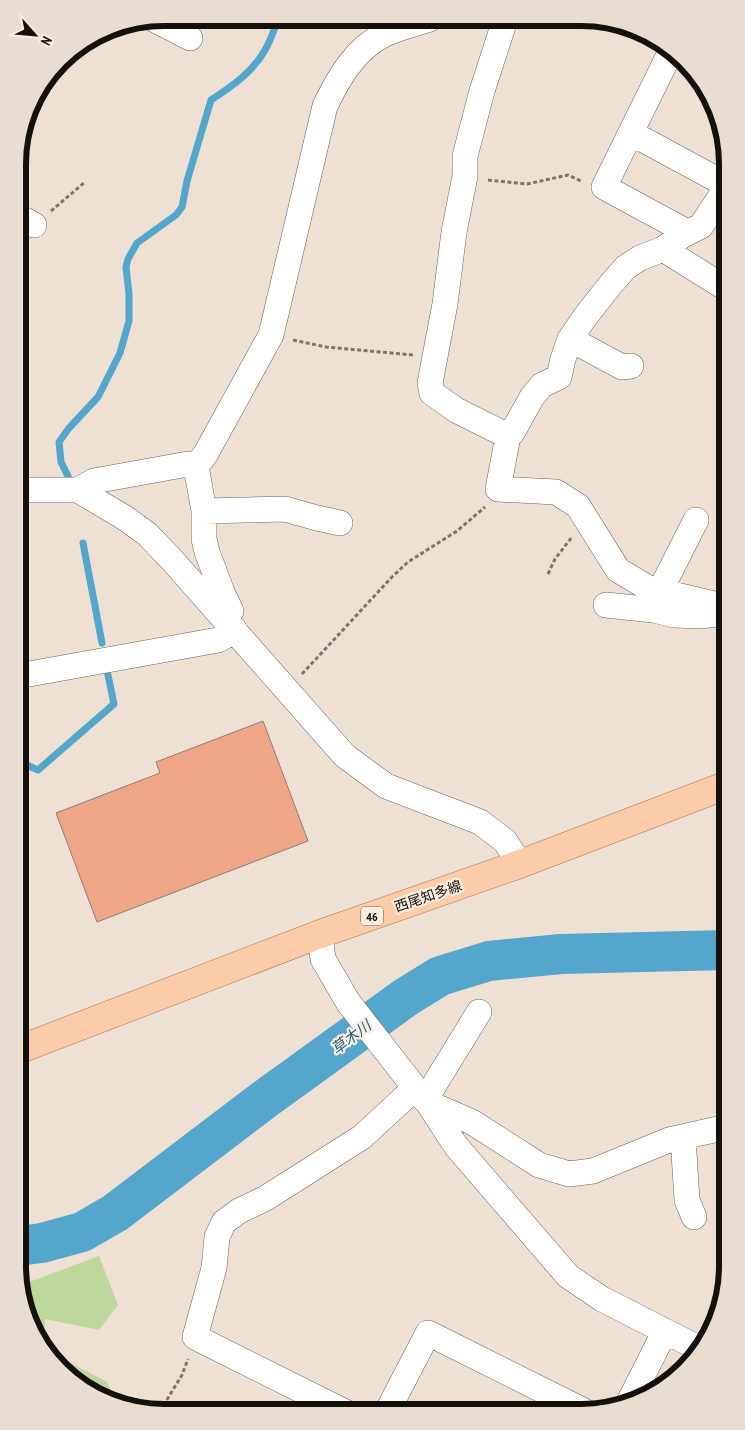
<svg xmlns="http://www.w3.org/2000/svg" width="745" height="1430" font-family="'PT Sans Narrow','Noto Sans JP',sans-serif">
<style>
.green{fill:#bed79a}
.lines{fill:none;stroke-linecap:round;stroke-linejoin:round}
.stream{stroke:#55a6cc;stroke-width:7}
.river{stroke:#55a6cc;stroke-width:40}
.building{fill:#efa687;stroke:#8d7d76}
.minor-casing{stroke:#6e6257;stroke-width:26}
.primary-casing{stroke:#aa734c;stroke-width:29}
.path{stroke:#7e766d;stroke-width:3;stroke-dasharray:4 2.5;stroke-linecap:butt}
.minor{stroke:#fff;stroke-width:25}
.primary{stroke:#fccba9;stroke-width:28}
.labels{text-anchor:middle;dominant-baseline:central;stroke-width:4.5;stroke-linejoin:round;paint-order:stroke}
.shield{fill:#fbeee1;stroke:#59534b;stroke-width:1}
.shield-label{font-size:12px;font-weight:bold;fill:#14100b}
.street-label{font-size:14px;fill:#14100b;stroke:#fbeee1}
.water-label{font-size:15px;font-style:italic;fill:#215f7a;stroke:#fbeee1}
.rim{fill:none;stroke:#14100b;stroke-width:6}
</style>
<rect width="100%" height="100%" fill="#eee1d3"/>
<path class="green" d="M99,1256L118,1305L99,1330L45,1319V1342L25,1312L20,1282L32,1281Z
M53,1354L107,1382L113,1396L68,1376Z"/>
<g class="lines">
<path class="stream" d="M68,476L61,462L59,442L69,428L98,397L120,353L129,321V294L126,267L128,259L137,243L176,215L182,207L187,181L211,100C231,87 253,72 265,50C271,40 274,29 279,18
M83,543L102,643
M18,761L38,770L114,704L108,675"/>
<path class="river" d="M18,1246L42,1243L82,1232L115,1213L265,1099L406,997L440,976L489,961L561,954L727,950"/>
</g>
<path class="building" d="M263,721L308,841L97,922L56,813L160,773L156,762Z"/>
<g class="lines">
<g class="minor-casing">
<path id="minor" d="M155,20L190,38
M505,20L482,91L465,156V176L454,232L445,304L430,383L432,393L456,410L508,436
M671,51L604,187L687,232
M631,133L727,185
M19,217L34,225
M663,249L727,289
M570,339L622,367L631,366
M18,490H78L125,518L147,534L172,560L345,756L386,786L480,822L505,841L520,864
M78,490L94,481L188,464L196,466
M204,511V539L207,552L222,592L231,611L228,617
M340,523L317,518L285,509L204,511L196,466L205,455L271,335L325,106C338,79 355,49 383,35C397,28 415,24 430,19
M660,591L696,520
M606,605L654,610L674,615L700,616L717,614
M727,607L650,589L618,570L578,506L556,492L498,489L508,436L512,433L532,397L542,385L559,377L563,359L570,339L585,317L611,284L626,267L640,258L663,249L683,235L701,226L727,187
M18,676L218,640L227,635L234,629
M320,934L323,959L348,1002L415,1088L428,1103L456,1146L568,1276L602,1299L700,1349
M425,1100L479,1012
M428,1103L472,1122L539,1165L569,1174L593,1171L669,1140L727,1127
M683,1137L687,1200L694,1217
M628,1404L665,1331
M345,1412L195,1337L214,1268L217,1237L224,1222L239,1211L266,1198L362,1137L415,1088
M387,1412L428,1333L586,1412"/>
</g>
<g class="primary-casing">
<path id="primary" d="M18,1050L320,934L520,864L727,785"/>
</g>
<path class="path" d="M488,180L527,184L568,175L581,181
M51,211L85,182
M293,340L326,347L413,355
M548,574L555,559L572,537
M302,674L392,577L408,562L457,531L485,507
M160,1411L182,1375L188,1359"/>
<use href="#minor" class="minor"/>
<use href="#primary" class="primary"/>
</g>
<g class="labels">
<rect class="shield" x="361" y="906.5" width="22" height="19" rx="4"/>
<g class="shield-label">
<text x="372" y="916">46</text>
</g>
<g class="street-label">
<text transform="translate(428 896) rotate(-19)">西尾知多線</text>
</g>
<g class="water-label">
<text transform="translate(351 1037) rotate(-37)">草木川</text>
</g>
</g>
<path d="M0 0H745V1430H0ZM164 26H581A138 138 0 0 1 719 164V1266A138 138 0 0 1 581 1404H164A138 138 0 0 1 26 1266V164A138 138 0 0 1 164 26Z" fill="#e9dcd0" fill-rule="evenodd"/>
<path class="rim" d="M164 26H581A138 138 0 0 1 719 164V1266A138 138 0 0 1 581 1404H164A138 138 0 0 1 26 1266V164A138 138 0 0 1 164 26Z"/>
<g transform="translate(35 35) rotate(117)" stroke="#fbeee1" stroke-width="4" paint-order="stroke">
<path d="M0-4L9 19L0 12L-9 19Z" fill="#14100b"/>
<text y="-8" font-size="14" font-weight="bold" text-anchor="middle" fill="#14100b">N</text>
</g>
</svg>
